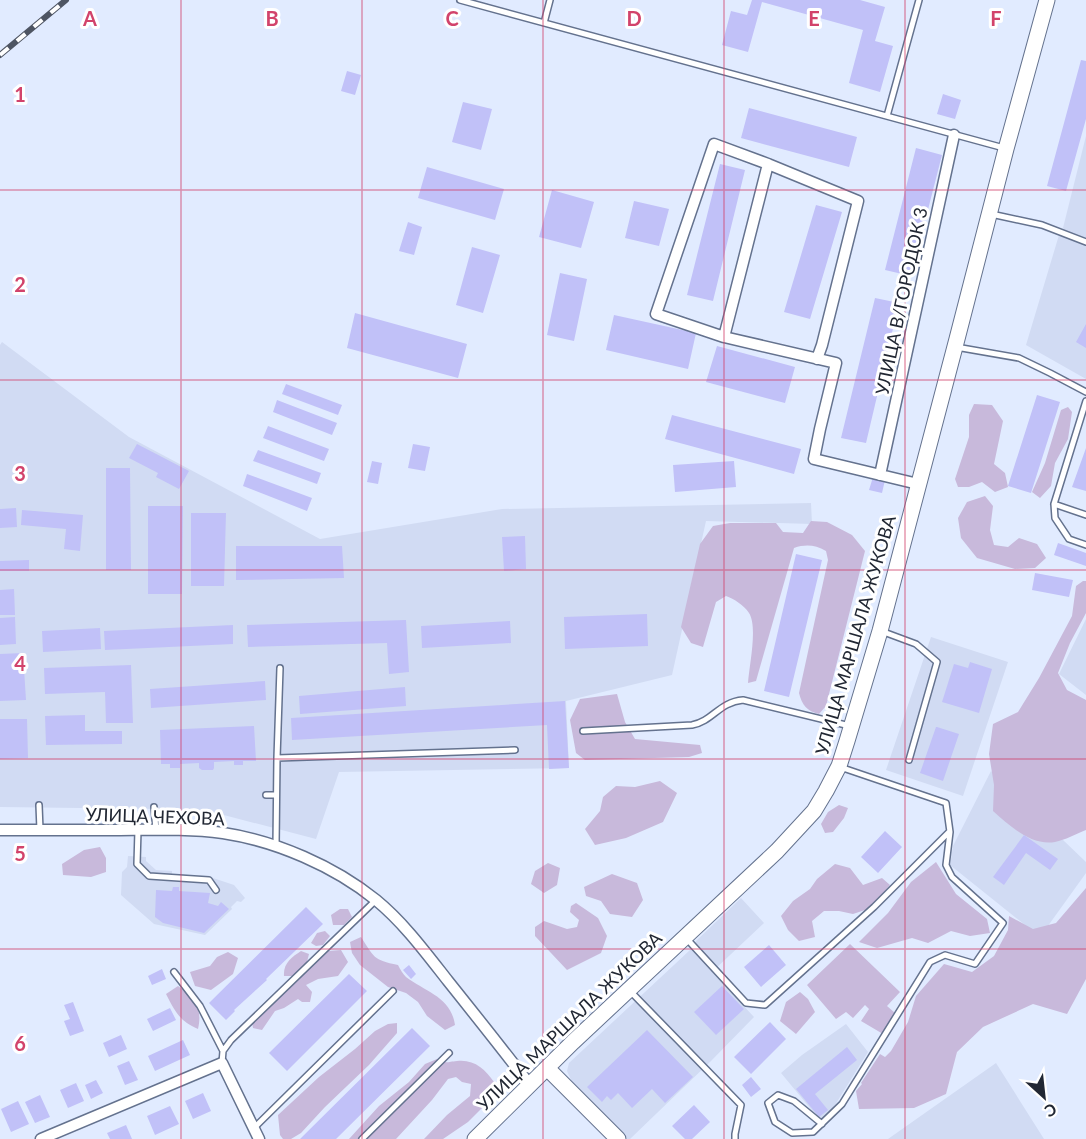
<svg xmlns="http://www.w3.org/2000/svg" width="1086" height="1139" font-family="Lato,sans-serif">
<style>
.built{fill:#d1dbf3}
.green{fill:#c8b9db}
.building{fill:#c1c1f8}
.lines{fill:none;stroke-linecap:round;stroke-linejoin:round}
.lane-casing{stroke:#64728e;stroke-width:8}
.street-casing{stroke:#64728e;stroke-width:13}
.secondary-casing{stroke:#64728e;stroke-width:17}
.lane{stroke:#fff;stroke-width:5}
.street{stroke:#fff;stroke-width:10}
.secondary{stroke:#fff;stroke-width:15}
.rail-casing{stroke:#4e5563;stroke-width:6}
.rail{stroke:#fff;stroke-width:4;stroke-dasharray:11;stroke-linecap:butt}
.grid{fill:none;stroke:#d2436b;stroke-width:1.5;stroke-opacity:0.55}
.labels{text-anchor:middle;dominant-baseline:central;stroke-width:6;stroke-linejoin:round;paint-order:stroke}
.street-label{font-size:18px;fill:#212733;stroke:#fff}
.grid-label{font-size:20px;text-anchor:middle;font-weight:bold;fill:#d2436b;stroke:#fff;stroke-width:6;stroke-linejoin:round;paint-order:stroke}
</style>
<rect width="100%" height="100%" fill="#e1ebff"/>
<path class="built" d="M1086,136V379L1026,345L1059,235L1062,232Z
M2,342L129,437L320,539L502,509L811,503L812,524L706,521L672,675L566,701L569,768L339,772L316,839L220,814L161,809L0,807V345Z
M1086,619V695L1059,674Z
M931,637L1008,662L963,796L886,770Z
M991,771L1086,862V873L1040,937L950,865L953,846Z
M128,856L146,857V861L156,870L172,871V874L210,877L234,885L245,898L241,902L237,901L231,907L232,909L205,935L154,924L121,895L122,872L127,867Z
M741,898L764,923L712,972L754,1017L711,1061L630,1139H627L572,1082L567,1071L569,1063L690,950L697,940Z
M846,1024L868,1052L830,1113L820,1120L781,1073L802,1055Z
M996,1063L1044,1139H888Z"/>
<path class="green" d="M974,404L992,405L1003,421L994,464L1005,473L1008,487L995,492L982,482L969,487H958L955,479L969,437V415Z
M1068,407L1072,412L1068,439L1055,463L1051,486L1040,498L1032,492L1045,463L1061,410Z
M985,496L993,506L990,530L994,545L1008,547L1019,538L1037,544L1046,558L1035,568L1015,569L977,558L961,538L958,518L967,502Z
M811,521L827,522L852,535L865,551L826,706L819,714C807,711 802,705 799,693L828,560L826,551C815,545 806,544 794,548L756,681L748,683C749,666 758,627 749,613C744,605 734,599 726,596L716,602L703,647L691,643L681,627L700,544L713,526L730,523H776L783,532L803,533Z
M1083,581H1086V613L1070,643L1058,673L1067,690L1086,700V830C1076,834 1065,840 1055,842C1031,846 1010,826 993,811L994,785L989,754L993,724L1018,712L1039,678L1072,616L1076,586Z
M617,694L625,722L635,739L700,745L702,753L689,757L585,760L576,753L570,720L580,699Z
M660,781L677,793L663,822L626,838L595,845L585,829L600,811L603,797L616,786L635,787Z
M839,805L848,808L844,818L833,832L825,833L821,824L828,812Z
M100,847L106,858V872L91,877L63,875L62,864L84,850Z
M936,862L956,894L987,919L990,933L970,936L951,931L928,943L912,938L877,948L859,942L888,913L911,882Z
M548,863L560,868L557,885L544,893L531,884L535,871Z
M835,864L850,868L863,885L882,878L890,885L871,908L853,914L839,911H824L812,921L815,937L799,941L788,930L781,916L793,901L810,889L817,879Z
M612,874L637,883L643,900L632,917L610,914L601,901L586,896L584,887Z
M1086,888V979L1067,1014L1033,1004L983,1027L957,1052L946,1094L914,1108L859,1109L856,1091L862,1084L861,1083L880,1054L885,1057L891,1051L908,1022L916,996L944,964L972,972L994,956L1008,930L1009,916L1033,929L1056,923Z
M576,903L598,918L607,936L601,953L567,970L535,936V927L544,921L567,929L577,927L579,920L570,912L571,906Z
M340,909H348L352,917L344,925H333L331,915Z
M325,931L330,936L323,945L316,946L311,943L317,933Z
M361,937C374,957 373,960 398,965C400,969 403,974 406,977C426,992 451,997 455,1025L445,1030L427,1016L418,1002L406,993L388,987L360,965L352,953L350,942Z
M850,944L900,992L887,1006L895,1013L883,1034L861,1021L869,1009L865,1005L853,1018L846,1012L836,1019L807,985Z
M341,950L348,962L338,976L318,979L306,985L312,992L310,1002H302L298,999L284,1008L275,1011L262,1030L253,1028L252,1022L265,1006L284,993L289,984L321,955L328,951Z
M301,951L309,954L307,962L294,976H284C283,963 292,957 301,951Z
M228,952L238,958L233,974L211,990L195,986L190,972L210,966L217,957Z
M178,986C194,999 203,1007 198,1029C179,1021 175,1011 166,994Z
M800,992L808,999L815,1012L796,1034L780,1021L786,1002Z
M397,1023V1033L369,1065L325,1107L301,1133L291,1139H283L280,1135L278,1115L319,1077L355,1049L375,1031L388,1024Z
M437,1059C448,1064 446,1062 457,1061C474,1059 485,1069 494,1082L491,1099L468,1122L443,1139H424L447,1115L470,1096L471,1084L462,1082L456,1077L448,1079L432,1100L396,1139H349L379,1106L409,1082L425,1064Z"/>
<path class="building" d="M752,0H860L885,7L875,41L893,46L880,92L849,83L863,30L762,2L748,52L722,45L731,11L747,15Z
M1081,60L1086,61V119L1066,191L1047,186Z
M347,71L361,75L355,95L341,91Z
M943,94L961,100L955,119L937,114Z
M463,102L492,109L481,150L452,142Z
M749,108L857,137L849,167L741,138Z
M916,148L942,155L911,276L885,270Z
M720,164L745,170L713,301L687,295Z
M427,167L504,189L495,220L418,198Z
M552,190L594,202L581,248L539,237Z
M634,201L669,209L659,246L625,238Z
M816,205L842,212L810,319L784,312Z
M408,222L422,227L414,255L399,251Z
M472,247L500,255L483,313L456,305Z
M560,273L587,279L574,341L547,335Z
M875,298L899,303L866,443L841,438Z
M355,313L467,344L458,378L347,348Z
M614,315L696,333L688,369L606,350Z
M1086,324V348L1076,342Z
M717,346L795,367L785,403L706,382Z
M286,384L342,405L338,415L282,394Z
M1037,395L1060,402L1031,493L1008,486Z
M277,400L337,423L332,435L273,412Z
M672,415L801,449L794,474L665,439Z
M268,426L329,449L324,461L263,438Z
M137,444L189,471L179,489L156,477L158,473L129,458Z
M413,444L430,447L425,471L408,468Z
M1086,448V491L1072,487Z
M258,450L321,473L317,484L253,461Z
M372,461L382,463L378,484L367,482Z
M734,461L736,487L675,492L673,465Z
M106,468H130L131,570H106Z
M247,474L312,498L307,511L243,486Z
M873,477L885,480L882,493L869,490Z
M148,506H183L182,594H148Z
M16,508L17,527L0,528V509Z
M22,510L83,515L80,551L64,549L66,529L21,525Z
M191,513H226L224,586H191Z
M525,536L526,569L504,571L502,537Z
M1058,543L1086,553V566L1054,555Z
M236,546H342L344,578L236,580Z
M796,554L822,560L789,697L764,691Z
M29,560V571H0V561Z
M1035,573L1073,580L1069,597L1032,590Z
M14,589L15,615H0V590Z
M647,614L648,646L565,649L564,617Z
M15,617L16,644L0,645V618Z
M406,620L409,672L389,674L387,643L248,647L247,625Z
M510,621L511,643L422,648L421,626Z
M233,625V644L105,650L104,631Z
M100,628L101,649L43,652L42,631Z
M23,653L26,700L0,701V654Z
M970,662L992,669L979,713L942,702L954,664L968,668Z
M131,665L133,723H106L105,692L45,694L44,668Z
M265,681L266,700L151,708L150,689Z
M405,687L406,706L300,714L299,696Z
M565,701L569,768L549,769L547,725L292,740L291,718Z
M85,715V731H122V744L46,745L45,716Z
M0,719H27L28,758L0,759Z
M254,726L256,761H243V765H234V761L214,762V768L213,770H202L199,768V763L180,764V768H170V764H161L160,730Z
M937,727L959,734L943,781L920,773L936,727Z
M885,831L902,847L878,873L861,857Z
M1024,835L1058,859L1050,870L1026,853L1004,885L993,877Z
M173,887H179V891L210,893L208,903L218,906L221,902L229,909L204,933L163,923L155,917L156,890L172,891Z
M306,907L323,924L266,979L267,980L234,1010L235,1011L226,1020L209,1003Z
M769,945L786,965L761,987L744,967Z
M409,965L416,974L411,979L403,970Z
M162,969L166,979L152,985L148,976Z
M349,974L367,991L287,1071L269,1053Z
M722,986L744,1009L716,1035L694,1012Z
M73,1002L84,1031L70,1036L64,1021L70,1019L64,1005Z
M170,1008L176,1020L153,1031L147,1019Z
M770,1022L786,1039L751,1074L734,1057Z
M412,1028L430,1046L336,1139H300Z
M647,1030L693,1077L665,1103L652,1089L632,1108L618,1093L611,1100L607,1096L602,1102L587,1087Z
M121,1035L127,1049L109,1057L103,1043Z
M183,1040L190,1055L155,1071L148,1056Z
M847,1047L857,1060L815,1094L828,1110L819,1117L796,1089Z
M129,1061L138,1080L125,1085L117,1066Z
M751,1077L761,1089L751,1097L742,1085Z
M96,1080L103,1093L91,1099L85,1085Z
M76,1083L84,1101L68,1108L60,1090Z
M203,1093L211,1111L193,1119L185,1101Z
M40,1095L50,1117L35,1123L25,1102Z
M18,1101L29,1124L11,1132L1,1109Z
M694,1105L710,1122L692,1139H685L672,1126Z
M170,1106L179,1124L155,1135L147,1116Z
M126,1125L132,1139H110L107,1133Z"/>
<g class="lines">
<g class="lane-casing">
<path id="lane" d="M460,0L1004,148
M544,23L550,0
M887,116L919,0
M991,214L1042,225L1086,242
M956,347L1019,358L1050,373L1086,392
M1086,401L1054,504L1086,515
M1054,504L1055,518L1069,539L1086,545
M881,631L916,644L937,662L909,760
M583,731L692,725C713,721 719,702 743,700L850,726
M277,758L280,668
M266,795H275
M39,805L40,830
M154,807L156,830
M138,830L137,864L149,876L209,880L216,890
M276,846L277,758L515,750
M686,938L746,1003L765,1005L874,907L949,832
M174,972L200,1006L223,1051
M631,992L741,1105L735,1134V1139
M222,1063L223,1051L231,1040L376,900
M822,1124L794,1101L778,1095L768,1103L775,1122L792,1133L813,1132L842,1104L930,962L945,955L975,964L1003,923L952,877L946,865L950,832L946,803L840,767
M254,1128L393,991
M362,1139L449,1053"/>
</g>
<g class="street-casing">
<path id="street" d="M768,164L858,201L822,345L817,359
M724,337L768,164L714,144L656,314L724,337L836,363L820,429L814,459L918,484
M880,475L954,135
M0,830C36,830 73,830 109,830C147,830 186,828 223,833C276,841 334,866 376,900C404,923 426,953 448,981C476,1016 503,1050 530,1085
M41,1139L222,1063L259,1139"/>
</g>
<g class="secondary-casing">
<path id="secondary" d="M547,1068L618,1139
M475,1139L573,1042L777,851L814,811L826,791L839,766L847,741L880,631L957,339L1006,149L1047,0"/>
</g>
<use href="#lane" class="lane"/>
<use href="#street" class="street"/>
<use href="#secondary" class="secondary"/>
<g class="rail-casing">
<path id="rail" d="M0,55L66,0"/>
</g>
<use href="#rail" class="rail"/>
</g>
<path class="grid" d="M181,0V1139M362,0V1139M543,0V1139M724,0V1139M905,0V1139M0,190H1086M0,380H1086M0,570H1086M0,759H1086M0,949H1086"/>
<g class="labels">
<g class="street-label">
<text transform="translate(901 301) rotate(-78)">УЛИЦА В/ГОРОДОК 3</text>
<text transform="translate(855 635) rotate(-74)">УЛИЦА МАРШАЛА ЖУКОВА</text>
<text transform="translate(155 816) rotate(2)">УЛИЦА ЧЕХОВА</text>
<text transform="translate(569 1021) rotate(-44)">УЛИЦА МАРШАЛА ЖУКОВА</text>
</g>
</g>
<g class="grid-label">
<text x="90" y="26">A</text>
<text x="272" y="26">B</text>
<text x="452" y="26">C</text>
<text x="634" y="26">D</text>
<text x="814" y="26">E</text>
<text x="996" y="26">F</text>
<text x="20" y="102">1</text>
<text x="20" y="292">2</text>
<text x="20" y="481">3</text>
<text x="20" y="671">4</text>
<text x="20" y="861">5</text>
<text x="20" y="1051">6</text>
</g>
<g transform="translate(1044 1097) rotate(153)" stroke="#ffffff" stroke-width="4.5" paint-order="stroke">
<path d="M0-4.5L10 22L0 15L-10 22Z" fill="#212733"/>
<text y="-9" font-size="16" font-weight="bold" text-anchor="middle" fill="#212733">С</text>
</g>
</svg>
